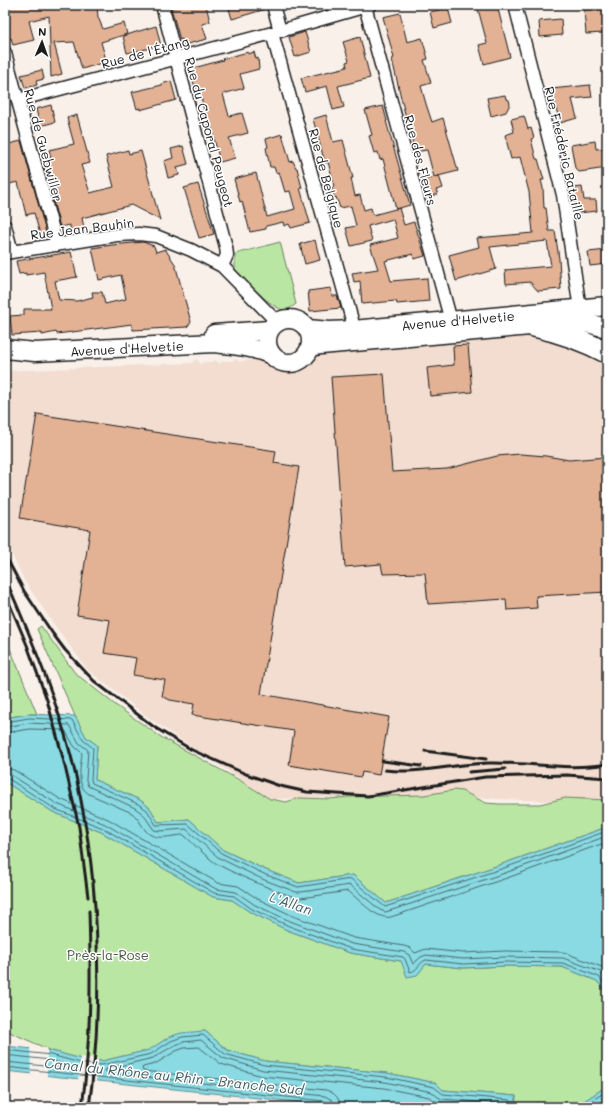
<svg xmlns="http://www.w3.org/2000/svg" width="612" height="1112" font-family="Mali,sans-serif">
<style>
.built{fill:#f2ddd0}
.green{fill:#bae6a3;stroke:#6b8160}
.water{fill:#89dae3;stroke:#5d8e93}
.pier{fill:#f9f0ea}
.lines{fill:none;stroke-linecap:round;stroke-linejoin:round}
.shore{stroke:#48686c;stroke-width:1}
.building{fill:#e3b295;stroke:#1c1c1c}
.street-casing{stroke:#1c1c1c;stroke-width:15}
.secondary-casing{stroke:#1c1c1c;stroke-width:21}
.primary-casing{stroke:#1c1c1c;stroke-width:23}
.street{stroke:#fff;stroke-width:12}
.secondary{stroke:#fff;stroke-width:18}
.primary{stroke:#fff;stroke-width:20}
.rail{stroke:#1c1c1c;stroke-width:3}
.labels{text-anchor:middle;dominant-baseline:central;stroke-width:3;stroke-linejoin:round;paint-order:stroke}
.street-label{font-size:13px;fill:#1c1c1c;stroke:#fff}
.park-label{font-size:13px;fill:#4b5944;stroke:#fff}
.water-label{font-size:14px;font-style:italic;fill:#425e62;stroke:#fff}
</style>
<rect width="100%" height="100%" fill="#f9f0ea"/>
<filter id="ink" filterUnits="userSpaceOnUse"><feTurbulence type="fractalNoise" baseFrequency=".025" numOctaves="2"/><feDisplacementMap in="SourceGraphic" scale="8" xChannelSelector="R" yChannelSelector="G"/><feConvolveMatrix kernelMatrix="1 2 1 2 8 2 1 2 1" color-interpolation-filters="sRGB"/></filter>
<g filter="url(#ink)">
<path class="built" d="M528,337L589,353L607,365V803L522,800L424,795L270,799L153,721L88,670L55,626L24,580L5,540V371L192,363L196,359L201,364L203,362H212L215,360L220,364L222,361H232L235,359L240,362L241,361Z"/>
<path class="green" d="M280,242L296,304L286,311C269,307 247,282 235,269V254Z
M41,626L75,673L118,707L161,737L241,781L270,799L286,802L299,798L330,799L348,797L424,795L454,790L462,791L486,803L499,804H540L565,798L607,800V827L502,864L386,903L353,875L299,883L266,870L223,850L189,819L158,822L150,808L140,800L95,780L97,745L86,737L75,716L37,629Z
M5,639L12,653L37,714H29L5,718Z
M5,782L53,812L101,832L213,897L232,900L250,912L287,930L350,953L401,961L417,975L426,964L463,968L505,966L562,967L597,981L607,993V1086L581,1103H535L534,1107H533L515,1105L516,1096L443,1090L436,1083L387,1073L265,1061L227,1050L205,1031L169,1037L150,1050L102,1061L85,1060L52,1051L5,1030Z"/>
<path class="water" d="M29,714L75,716L86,737L97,745L95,780L140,800L150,808L158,822L189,819L223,850L266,870L299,883L353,875L386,903L502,864L607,827V993L597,981L562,967L505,966L463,968L426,964L417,975L407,977L401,961L350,953L287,930L250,912L232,900L213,897L101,832L53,812L5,782V718Z
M205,1031L227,1050L265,1061L387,1073L436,1083L443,1090L516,1096L515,1105L533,1107H343L5,1071V1046L52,1051L85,1060L102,1061L149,1050L169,1037L181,1033Z
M607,1086V1107H534L535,1103H581Z"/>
<path class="pier" d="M30,1047L47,1048V1077L31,1076Z
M80,1057L98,1059L96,1083L78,1081Z"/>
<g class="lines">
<path class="shore" d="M5,722L29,718L72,720L83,740L93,748L91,780L92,783L138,804L147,810L156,825L188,824L221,853L264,874L298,887L351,879L385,907L504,868L607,831
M5,727L29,723L69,725L79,743L88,750L86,780L88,786L135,808L143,814L154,830L159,831L186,829L219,858L262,879L296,892H301L350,885L380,910L385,912L389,911L505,873L607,836
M5,733L30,729L65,730L74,746L82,753C81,767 75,785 89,794L132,813C139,819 141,825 146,831C155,842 173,835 184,835C194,844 203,854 214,862C225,870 289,898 301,898L348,891C360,900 376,920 391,917L507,878L607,842
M5,768L14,770L60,799L108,819L218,883L238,886L258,899L293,916L354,938L404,946L410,948L415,953L426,949L463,953L505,951L563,952L607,969
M5,774L11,775L57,804L105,824L216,889L236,892L255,905L290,921L352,944L404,952L409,955L413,964L421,957L426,955L463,959L505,957L563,958L601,972L607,978
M5,779H9L55,809L103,828L214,893L234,896L252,909L289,926L351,949L403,957L405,959L410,972C418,971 419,962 426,960L463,964L505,962L563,963L599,977L607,987
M5,1050L51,1055L84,1064L102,1065L151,1054L171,1041L182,1037L203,1035L225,1054L264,1065L386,1077L434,1087L443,1094L510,1100L511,1101L512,1107
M5,1055L50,1060L67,1065L68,1067L66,1068L5,1062
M5,1067L324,1101L328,1103L329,1107
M334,1107L332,1100L325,1096L107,1073L105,1070L107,1069L153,1058L173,1046L183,1042L201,1040L223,1058L263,1070L385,1082L432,1092L438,1097L442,1099L504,1104L506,1107
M340,1107C340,1098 335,1093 326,1090L143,1071L142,1068L143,1067L155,1064L176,1051L184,1048L199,1047L221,1064L262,1076L384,1088L429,1097L440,1104L469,1107
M544,1107H581L607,1091"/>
</g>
<path class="building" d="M5,5L97,6L98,17L103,29L124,23L127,34L101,42L106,60L101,62L102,63L82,69L74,42L54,43L62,74L51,77L49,16L29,21L34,40L13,45L11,38L9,39L5,24Z
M182,5H206L210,22L202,24L207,39L184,45L182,39L180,40L171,8Z
M228,5H266V9L232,19Z
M477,5H497L510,57L484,64L479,45L487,43Z
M448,8L452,23L434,28L430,12Z
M607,9V24H603L604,33L586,34L584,10Z
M400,13L407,42L422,38L428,59L424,60L431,83L421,86L426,104L432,122L443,118L458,171L434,177L427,150L415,152L402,102L392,59L394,58L383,17Z
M561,19L562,35L540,37L539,21Z
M156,26L161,46L127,53L123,36Z
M305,32L311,52L295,57L289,37Z
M360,37L370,78L338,86L344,107L333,110L327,86L305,92L301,78L347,67L346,62L349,61L343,42Z
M248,52V54L254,52L256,59L258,58L259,69L240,74L244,88L223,94L229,116L242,113L248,133L229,138L235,158L220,162L211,127L209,128L207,121L204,120L202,114L204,111L199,87L195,88L190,69L223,60L222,59Z
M42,70L44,79L36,81L37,85L25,88L21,75Z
M171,81L176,100L140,110V108L137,109L132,92L162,85V84Z
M590,85L592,97L572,99L577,118L560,123L551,89Z
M505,95L506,99L509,100L510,104L506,112L491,116L487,98Z
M51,105L55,122L40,126L36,109Z
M383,106L387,121H386L410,205L396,209L383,159L380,160L378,152L374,153L369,136L372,135L365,110Z
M77,115L90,163L81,165L90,193L114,187L106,156L128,150L129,154L141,151L160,220L131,205L82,218L85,233L71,235L70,225L60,227L42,160L51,158L49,150L74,144L67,118Z
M326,115L333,142L343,140L353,178H351L355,196L360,195L364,210L371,208L373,215L399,208L404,225L414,222L425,256L414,259L413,254L385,261L391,281L427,278L429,301L397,304L396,301L362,304L360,281L354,282L352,273L378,269L370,245L398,238L393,219L368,226L372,241L351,246L346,228L356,226L351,206L340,208L336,197L334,198L331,188L334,187L333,180L328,162L325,163L313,119Z
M524,116L528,129L531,128L534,138L531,139L536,159H538L544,180H541L543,188L544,208H546L549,231H555L559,259L561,289L538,291L530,282L506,284L505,270L551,266L547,241L490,247L496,269L456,281L449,255L479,247L477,238L533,233L529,192L520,157L511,159L505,135L514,132L511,119Z
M282,134L290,162L293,161L296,168H297L302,188H300L310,223L291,228L289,224L284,226L283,222L266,226V229L250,232L242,201L240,202L234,179L256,173L267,217L295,209L290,191L285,192L279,172L276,173L274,167H270L266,148L268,147L266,139Z
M21,141L46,232L40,234L34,213L26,215L18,182L5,185V145Z
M595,141L596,149L607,148V168L579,172L575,168L571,145Z
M183,146L188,164L177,167L179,175L168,178L164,161L173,158L171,149Z
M439,176L443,188L436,190L438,194L428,197L423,180Z
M198,184L214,234L199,238L184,188Z
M582,187L584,200H596L597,211L578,213L577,210H575L573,188Z
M315,240L320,260L305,264L300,244Z
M143,242L154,246L156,252L165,249L175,264L191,322L187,327L133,330L132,324L57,334L56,332L42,335V333L12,335L10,316L24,315V309H51L44,272L26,275V273L19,274L16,261L71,252L77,277L55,281L59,300L77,301L93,297L92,292H102L105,304L126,299L121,275L99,280L92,248L112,245Z
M607,250V264L590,266L588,252Z
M331,288L332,296H337L341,308L310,311L308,291Z
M468,345L472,392L430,396L427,368L454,365L453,346Z
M384,374L392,472L447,469L497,456L520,454L546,456L569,460L607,457V592L536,596L537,608L507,610L506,599L428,604L425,573L383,574L381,564L345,567L331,377Z
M37,414L276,451L274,463L299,467L261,694L389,717L379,775L362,772L361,777L289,765L294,731L192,715L194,704L170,700L162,696L165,680L133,675L136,658L104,653L110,620L77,615L90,530L20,518Z"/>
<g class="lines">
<g class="street-casing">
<path id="street" d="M162,5L226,247L227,255L222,266
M273,5L280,31
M515,5L563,195L580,309
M365,6L451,321
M272,33L352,320L353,330
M5,53L57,245
M18,100L280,31L370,5
M5,226L12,252
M5,253L117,235L139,234L156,236L191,250L222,266L277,322"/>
</g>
<g class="secondary-casing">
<path id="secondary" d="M267 341a22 22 0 1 1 44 0a22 22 0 1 1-44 0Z
M308,329L329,331L353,330L607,306
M214,334L269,330
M310,347L321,345L575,322L591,324L607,328
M5,349L35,352L214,343C235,345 253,347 272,355"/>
</g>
<g class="primary-casing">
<path id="primary" d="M532,326C559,332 583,340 607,353"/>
</g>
<use href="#street" class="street"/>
<use href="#secondary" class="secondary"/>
<use href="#primary" class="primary"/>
<path class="rail" d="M5,555L24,591L53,634L65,650L94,681L154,727L192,750L246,774L280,786L307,792L368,796L485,777L567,775L607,778
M5,578C31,636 55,695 71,756C99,865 105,996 89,1107
M5,593L27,645L47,700L63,758L79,827L88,897
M425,751L486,759
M383,761L421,766
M385,770C419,774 454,764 488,763C529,762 566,771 607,764
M469,772L505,769
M82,1107C91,1041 91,977 89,911"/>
</g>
</g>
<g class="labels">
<g class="street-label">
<text transform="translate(145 52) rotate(-15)">Rue de l'Étang</text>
<text transform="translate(210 132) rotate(75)">Rue du Caporal Peugeot</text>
<text transform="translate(44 145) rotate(75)">Rue de Guebwiller</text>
<text transform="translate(565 153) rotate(77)">Rue Frédéric Bataille</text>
<text transform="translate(421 160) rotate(75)">Rue des Fleurs</text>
<text transform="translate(327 178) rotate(75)">Rue de Belgique</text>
<text transform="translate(82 228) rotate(-7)">Rue Jean Bauhin</text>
<text transform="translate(458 320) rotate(-5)">Avenue d'Helvetie</text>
<text transform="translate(127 348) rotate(-3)">Avenue d'Helvetie</text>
</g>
<g class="park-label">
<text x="108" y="954">Près-la-Rose</text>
</g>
<g class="water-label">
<text transform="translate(291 903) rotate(19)">L'Allan</text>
<text transform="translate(174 1076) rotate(6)">Canal du Rhône au Rhin - Branche Sud</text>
</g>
</g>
<rect width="612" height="1112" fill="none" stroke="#fff" stroke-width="20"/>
<rect x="10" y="10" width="592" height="1092" fill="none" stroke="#1c1c1c" stroke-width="1.5" filter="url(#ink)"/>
<g transform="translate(42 42) rotate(2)" stroke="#ffffff" stroke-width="3" paint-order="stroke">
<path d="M0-3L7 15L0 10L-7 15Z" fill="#1c1c1c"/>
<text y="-6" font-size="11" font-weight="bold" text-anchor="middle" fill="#1c1c1c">N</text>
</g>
</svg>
